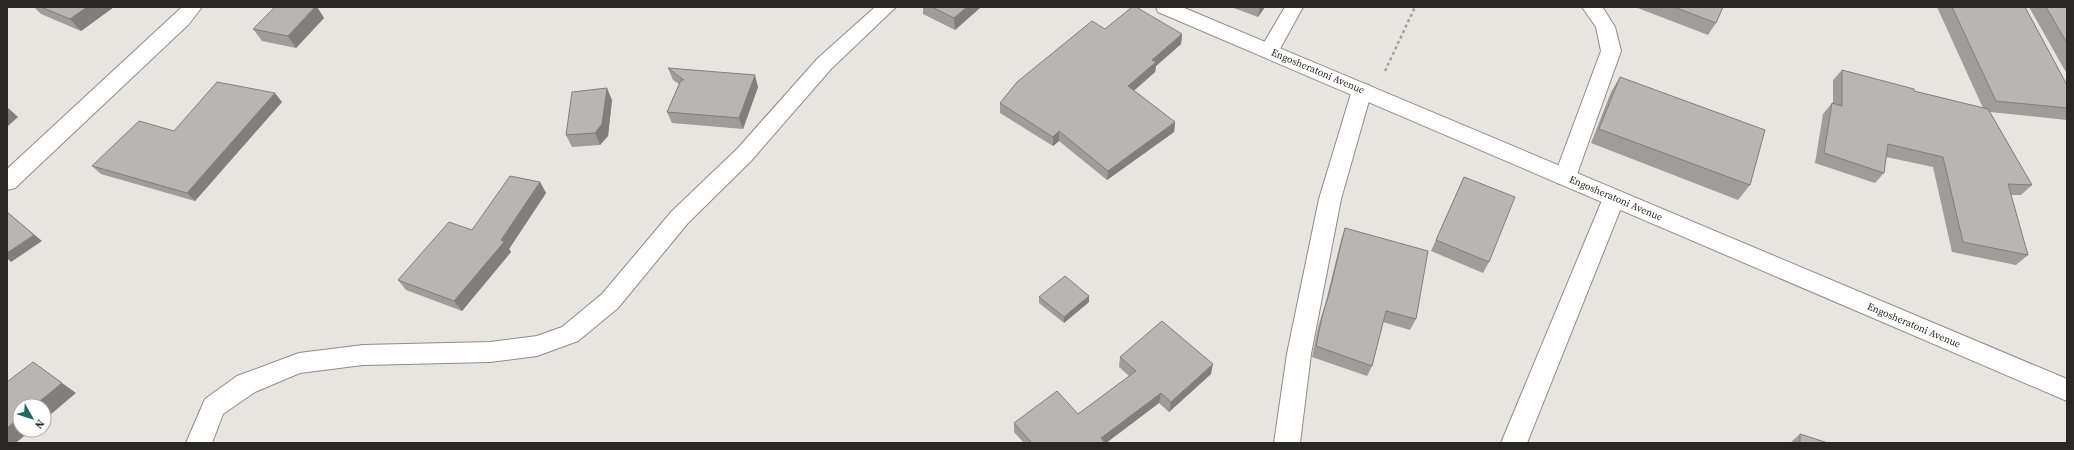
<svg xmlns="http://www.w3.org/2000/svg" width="2074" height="450" font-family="'Source Serif 4',serif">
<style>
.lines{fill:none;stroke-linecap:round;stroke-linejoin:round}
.street-casing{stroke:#8f8b88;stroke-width:2}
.secondary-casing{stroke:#8f8b88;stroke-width:2}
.path{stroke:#a19e9b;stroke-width:2.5;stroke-dasharray:3 3;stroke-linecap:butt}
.street{fill:#fff;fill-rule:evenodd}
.secondary{fill:#fff;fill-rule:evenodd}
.wall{fill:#9e9d99}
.shaded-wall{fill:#817f7d}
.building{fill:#b8b6b2;stroke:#817f7d}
.labels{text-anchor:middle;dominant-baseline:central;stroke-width:4;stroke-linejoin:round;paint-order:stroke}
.street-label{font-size:10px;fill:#282725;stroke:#fff}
</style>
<rect width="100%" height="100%" fill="#e8e4e0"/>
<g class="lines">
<g class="street-casing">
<path id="street" d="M182,7H202L189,24L15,188L7,190V169Z
M875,7H896L831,69L751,161L688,223L618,308L578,341L537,356L490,362L363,365L300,373L255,392L223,414L212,443H186L205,399L237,376L299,353L363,345L490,342L537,336L562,327L602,294L672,211L737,149L817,59Z
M1285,7H1303L1276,56L1269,58L1262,56L1259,51Z
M1582,7L1603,8L1615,27L1621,51L1576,177L1573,183L1565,185L1557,183L1554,177L1601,51L1596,27Z
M1362,83L1369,85L1372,90L1341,199L1311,354L1300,443H1274L1287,354L1319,199L1352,90L1355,85Z
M1614,190L1622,192L1625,198L1527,443H1501L1603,198L1606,192Z"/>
</g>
<g class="secondary-casing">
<path id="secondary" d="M1156,7H1182L2067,379V401L1158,12Z"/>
</g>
<path class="path" d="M1385,71L1415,7"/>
<use href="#street" class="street"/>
<use href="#secondary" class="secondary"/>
</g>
<path class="wall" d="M34,7H114L81,31L41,14Z
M275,7H317L324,18L296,48L262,41L253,29Z
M923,7H981L955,30L923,14Z
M1231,7H1265L1258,17Z
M1635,7H1723L1716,23L1708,35Z
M1937,7H2025L2067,85V120L1990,112L2032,185L2021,195H2011L2028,255L2016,265L1952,252L1933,167L1886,157L1884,173L1875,183L1815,163L1823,114L1832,103L1833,104V80L1842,70L1914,91L1983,108Z
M2029,7H2067V74Z
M1105,29L1182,34L1181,44L1156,66L1155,72L1134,90L1175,122L1174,132L1107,180L1059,141L1053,146L1000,113V103Z
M668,68L758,87L743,129L672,123L667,112L679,84L673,80Z
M1620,77L1750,185L1738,200L1591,143L1611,92Z
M612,100L608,136L600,145L572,147L566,135Z
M282,102L195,201L101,174L92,166L174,131Z
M1464,177L1489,262L1483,273L1431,251Z
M540,182L546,193L509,249L511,252L462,311L406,290L398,280L472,230Z
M1345,228L1416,319L1410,330L1383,322L1372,366L1367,376L1312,357L1318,327L1325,305L1341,240Z
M1089,296V302L1064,323L1039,303V297Z
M1120,357L1211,374L1169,412L1159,403L1106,443H1024L1014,432V423L1078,414L1129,376L1119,367Z
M1800,434L1828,443H1790Z"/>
<path class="shaded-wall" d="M87,7H114L81,31L70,19Z
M315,7H317L324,18L296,48L288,36Z
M967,7H981L955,30L954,18Z
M1260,7H1265L1258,17Z
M1182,34L1181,44L1156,66L1155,72L1128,96V86L1152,60Z
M755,75L758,87L743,129L739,118Z
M607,88L612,100L608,136L600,145L595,133Z
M275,93L282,102L195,201L187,193Z
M7,107L18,117L7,127Z
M1175,122L1174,132L1107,180L1108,171Z
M1059,131V141L1053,146V137Z
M540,182L546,193L509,249L511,252L462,311L454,301L501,240Z
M7,212L42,241L11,262L7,258Z
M1089,296V302L1064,323V317Z
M33,362L76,393L44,420V406H34Z
M1213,364L1211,374L1169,412L1171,402Z
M1161,393L1159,403L1106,443L1101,438Z
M20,417V430H31L16,443H7V428Z"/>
<path class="building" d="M41,7H87L70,19Z
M275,7H315L288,36L253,29Z
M932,7H967L954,18Z
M1132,7H1136L1182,34L1152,60L1156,62L1128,86L1175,122L1108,171L1059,131L1053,137L1000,103L1017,82L1092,21L1105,29Z
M1674,7H1723L1716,23Z
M1952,7H2025L2067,85V108L1996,101Z
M2046,7H2067V43Z
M668,68L755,75L739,118L667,112L681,80H684Z
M1842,70L1914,89V91L1988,109L2032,185L2008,184L2028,255L1963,242L1943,157L1888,144L1884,173L1824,153L1832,103L1842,106Z
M1620,77L1765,130L1750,185L1599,129Z
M217,82L275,93L187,193L92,166L139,121L174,131Z
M607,88L602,124L595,133L566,135L572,92Z
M510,176L540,182L501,240L504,242L454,301L398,280L449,222L472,230Z
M1464,177L1515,197L1489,262L1436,240Z
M7,212L34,235L7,253Z
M1345,228L1428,251L1416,319L1386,311L1372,366L1316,346L1322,317L1329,294Z
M1065,276L1089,296L1064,317L1039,297Z
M1162,321L1213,364L1171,402L1161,393L1101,438L1105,443H1032L1014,423L1057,391L1078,414L1136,371L1120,357Z
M33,362L62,383L34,406H20V417L7,428V382Z
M1800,434L1828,443H1800Z"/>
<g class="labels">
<g class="street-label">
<text transform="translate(1318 71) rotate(23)">Engosheratoni Avenue</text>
<text transform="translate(1616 198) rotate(23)">Engosheratoni Avenue</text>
<text transform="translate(1914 325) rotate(23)">Engosheratoni Avenue</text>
</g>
</g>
<rect width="2074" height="450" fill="none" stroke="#282725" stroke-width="16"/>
<g transform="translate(32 418) rotate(129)"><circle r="19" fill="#ffffff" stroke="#a9a9a8"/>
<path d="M0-3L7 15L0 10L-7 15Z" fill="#1e6962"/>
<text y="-6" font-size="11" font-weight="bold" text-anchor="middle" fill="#282725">N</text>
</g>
</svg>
